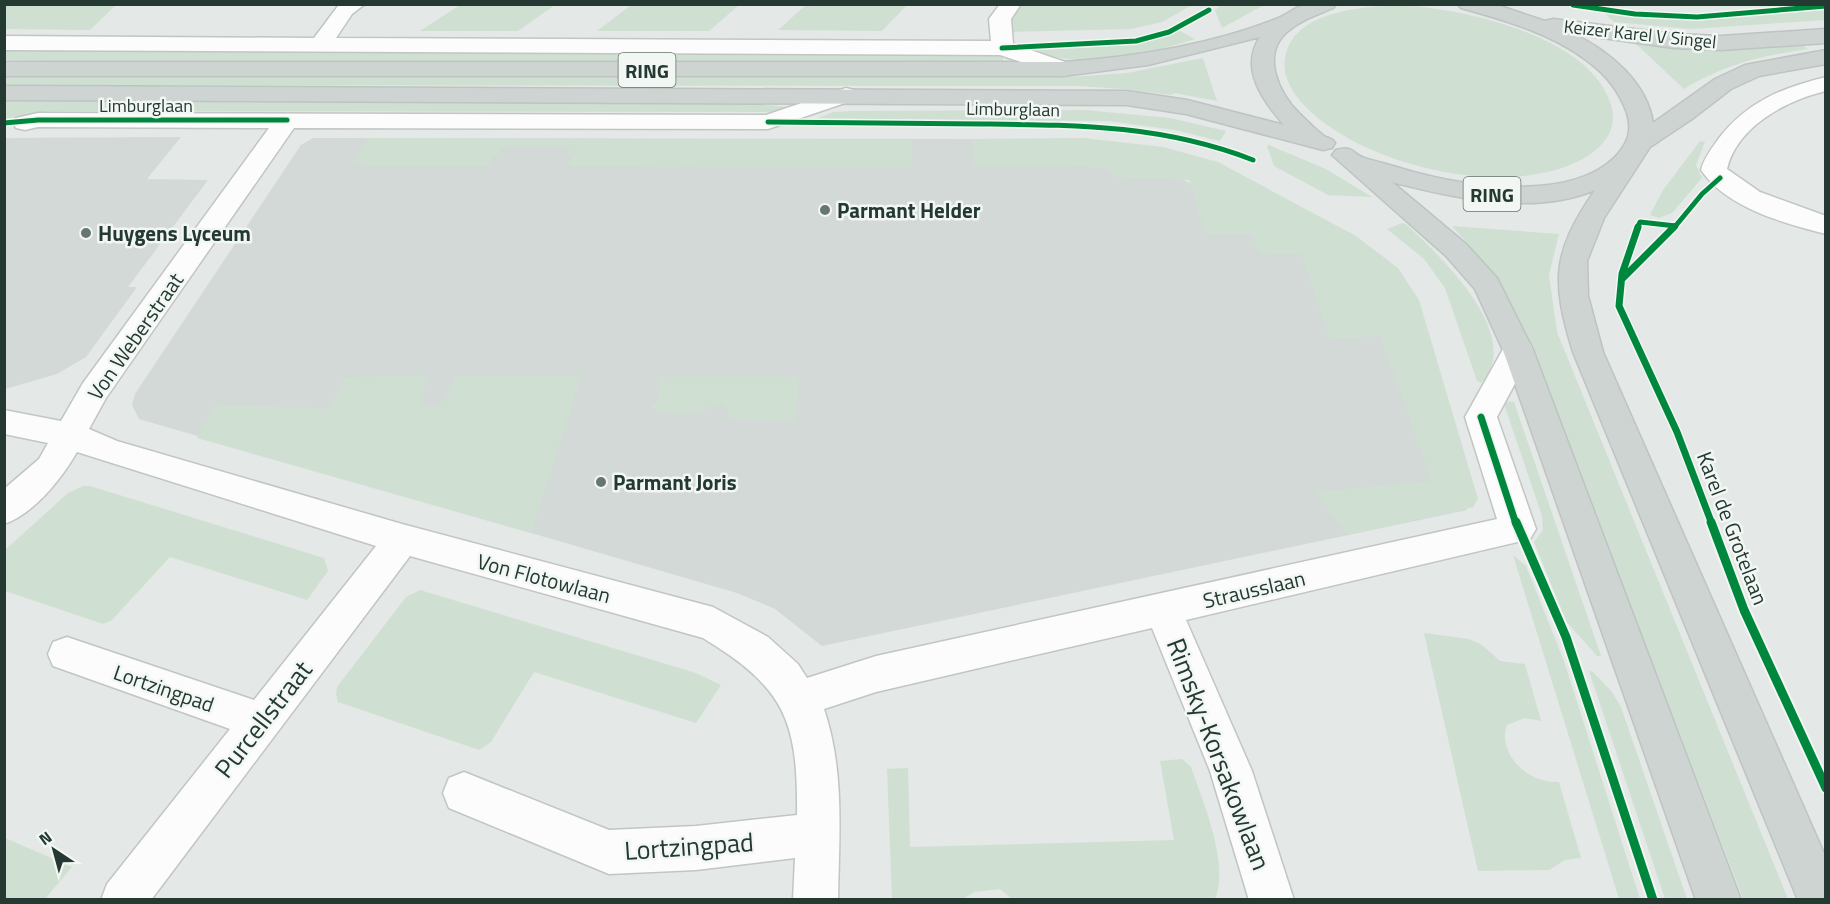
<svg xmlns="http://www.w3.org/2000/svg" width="1830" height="904" font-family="'Titillium Web',sans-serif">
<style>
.built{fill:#d2d9d6}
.green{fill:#cfe0d3}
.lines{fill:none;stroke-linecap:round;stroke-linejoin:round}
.street-casing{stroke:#c1c5c3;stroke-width:3}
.primary-casing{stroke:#bdc4c2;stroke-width:3}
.street{fill:#fbfcfb;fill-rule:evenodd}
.primary{fill:#ced4d2;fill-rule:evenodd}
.cycleway-far2-casing{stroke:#f2f7f4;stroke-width:8}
.cycleway-far1-casing{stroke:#f2f7f4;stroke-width:10}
.cycleway-casing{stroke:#f2f7f4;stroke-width:13}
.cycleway-far2{stroke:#00873e;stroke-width:5}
.cycleway-far1{stroke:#00873e;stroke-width:7}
.cycleway{stroke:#00873e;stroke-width:9}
.poi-dot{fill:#677671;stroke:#f2f7f4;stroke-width:2}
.labels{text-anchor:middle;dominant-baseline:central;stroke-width:5;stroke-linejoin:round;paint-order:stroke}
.far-street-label{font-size:18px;fill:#243932;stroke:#f2f7f4}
.shield{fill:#f2f7f4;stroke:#62726c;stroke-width:1.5}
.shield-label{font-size:20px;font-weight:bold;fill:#243932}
.poi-label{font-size:21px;font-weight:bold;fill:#243932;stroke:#f2f7f4;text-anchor:start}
.street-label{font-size:21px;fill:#243932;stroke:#f2f7f4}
.near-street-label{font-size:26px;fill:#243932;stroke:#f2f7f4}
</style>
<rect width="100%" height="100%" fill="#e4e8e6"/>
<path class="built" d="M181,137L147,179L208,180L128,287H137L86,357L57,374L5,389V138Z
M313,138L973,139V146L1182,179L1313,253L1399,341L1467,510L822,646L775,609L737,593L139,419L132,405L135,394L301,145Z"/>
<path class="green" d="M5,4H116V5L90,30L5,29Z
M807,4H907V5L882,31L778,30Z
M460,5V4L555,5L518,31H420Z
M631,5V4L739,5L709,31H597Z
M1018,5H1192L1162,22L1131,29L1010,32L1008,15Z
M1222,5V4L1264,5L1222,28L1215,10Z
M1399,5C1461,8 1596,36 1612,109C1617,130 1603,147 1586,157C1511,202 1360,166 1303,104C1292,92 1282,75 1285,59C1292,11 1361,7 1399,5Z
M1825,9V20L1691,29L1614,22L1603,12L1698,20Z
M1180,31L1195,39C1156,52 1068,74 1033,47L1121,44L1160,38Z
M1636,44L1723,49L1801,44L1808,49C1760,56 1726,64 1684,89Z
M5,51L973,53L1003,57V62L55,61L5,60Z
M1203,58L1217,101L1174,93L1172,95L1124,89L1077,86L5,85V75L1069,77L1127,73Z
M5,101L743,102L787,107L771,112L49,111L5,119Z
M1085,110L1170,118L1226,131L1220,141L1175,130L1108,121L815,119L834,112L852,111Z
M368,138L912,140V167H696L688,163L678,167L569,166L572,156L567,155L570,147H502L498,155L493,156L489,166H361L363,163H354Z
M1083,138L1163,147L1218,162L1356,236L1398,268L1419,300L1478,499L1473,507L1466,509L1347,535L1316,492L1432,481L1380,336L1330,339L1302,254L1259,253L1252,234H1205L1189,180L1117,177L1105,169L1072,165H974L973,139Z
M1700,141L1705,142L1696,165L1702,178L1672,213L1659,218L1650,215L1663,190Z
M1269,145L1326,169L1372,197L1328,195L1274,166L1267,146Z
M1402,223L1406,224C1439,255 1526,336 1481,383L1477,381L1445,288L1424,259L1387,229Z
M1452,226L1559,234L1549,275L1557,332L1788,899H1743L1531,347C1511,301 1486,263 1452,226Z
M429,376L420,399L425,407C446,407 449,393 456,376H581L531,533L197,438L216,405L330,408L345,377Z
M656,377H799L795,421L729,420L728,409L720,404L709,406L702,413H660L650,405L657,402L661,382Z
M1503,401L1514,402L1601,656H1597L1566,621L1534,542L1543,530L1542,516Z
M83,486H90L324,558L328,571L307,600L170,557L112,620L103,624L5,591V550L68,493Z
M1513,555L1526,566L1564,661L1640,899H1619Z
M420,590L696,673L721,685L696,723L534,672L491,742L479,750L338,702L336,694L337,687L406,597Z
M1424,633L1469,639L1482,645L1500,661L1525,664L1541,721L1525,718L1507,725C1497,755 1529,784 1559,782L1581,858L1565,860L1549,870L1478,871Z
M1589,671L1593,672L1612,692L1621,707L1687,899H1665Z
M1182,759L1191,767C1203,802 1230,865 1215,899H1012L1000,889L974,892L963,899H892L887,769L908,768L910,847L1174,840L1160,761Z
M5,838L72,867L45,899H5Z"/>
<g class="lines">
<g class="street-casing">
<path id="street" d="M365,4L352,14L336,38L991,41L989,19L1000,4H1021L1011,19L1013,44L1071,64L1074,69L1071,74L1063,76L1000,55L4,50V36L314,38L338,6Z
M1826,77V91C1787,100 1737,126 1727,169L1760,192L1826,216V234C1783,223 1727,208 1701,170C1704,158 1712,148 1719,138C1748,101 1782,88 1826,77Z
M846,88L854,90L858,95L854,100L768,129L294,128L106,398L89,429L117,441L402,524L713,607L768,637L798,664L807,678L876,656L1497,519L1465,417L1507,342L1518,339L1529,342L1533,350L1497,417L1536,529L1530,539L1186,620L1252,771L1294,900H1249L1210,771L1152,628L876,692L824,709C845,771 839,835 838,900H793L795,858L696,870L609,874L449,808L443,793L449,778L464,772L609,830L696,826L797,815C798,720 785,688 703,638L410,556L151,900H101L107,884L230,729L53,666L48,654L53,642L67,637L254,700L376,546L77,452C62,478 34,514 4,524V489L39,459L48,443L4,434V410L61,421L83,383L269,128L38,127L25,130L16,128L13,123L16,118L38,113L766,115Z"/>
</g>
<g class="primary-casing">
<path id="primary" d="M1305,4H1336L1333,8C1317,15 1301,20 1288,31C1260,54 1279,94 1300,114C1307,121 1316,130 1324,136C1329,139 1331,137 1335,143L1332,148L1323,150L1186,114L1127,105L4,100V86L1127,91L1187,100L1284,125C1263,101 1239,68 1260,37L1148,65L1063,76H4V62H1063C1134,57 1210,45 1276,19C1286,15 1295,8 1305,4Z
M1458,4H1494L1545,21L1553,19L1674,34L1721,36L1826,29V43L1721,50L1674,48L1574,34C1609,51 1647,82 1653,123L1715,79L1745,65L1826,50V64L1759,76L1731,89L1692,119L1650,147L1604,218L1587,261L1588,296L1603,352L1826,858V900H1798L1573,352C1551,280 1552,253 1595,190C1533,216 1454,198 1392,182L1466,244L1497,278L1533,350L1741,900H1696L1503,350L1475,289L1446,256L1332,155L1336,150C1355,145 1351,154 1364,158C1377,162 1391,165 1403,169C1460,186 1567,203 1614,158C1627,145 1633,132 1627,113C1619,91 1606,74 1586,60C1550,33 1504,20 1461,8Z"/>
</g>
<use href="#street" class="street"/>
<use href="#primary" class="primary"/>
<g class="cycleway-far2-casing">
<path id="cycleway-far2" d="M1573,5L1635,14L1697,17L1826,6
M1002,48L1136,41L1169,32L1209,10
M768,122C840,123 911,123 983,124C1078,125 1163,125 1253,160
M4,123L38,120H287
M1637,229L1640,222L1676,226
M1673,229L1702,194L1720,178"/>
</g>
<g class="cycleway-far1-casing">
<path id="cycleway-far1" d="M1638,227L1622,274L1619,306L1677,432L1712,524
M1623,278L1674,227
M1481,417L1516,524"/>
</g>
<g class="cycleway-casing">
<path id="cycleway" d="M1516,522L1566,637L1653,900
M1711,522L1744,610L1826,788"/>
</g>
<use href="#cycleway-far2" class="cycleway-far2"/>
<use href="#cycleway-far1" class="cycleway-far1"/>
<use href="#cycleway" class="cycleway"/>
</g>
<g class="poi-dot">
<circle cx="825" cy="210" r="6"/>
<circle cx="86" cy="233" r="6"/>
<circle cx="601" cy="482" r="6"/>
</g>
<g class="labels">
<g class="far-street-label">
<text transform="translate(1640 34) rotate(6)">Keizer Karel V Singel</text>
<text x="146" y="105">Limburglaan</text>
<text transform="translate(1013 109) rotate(1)">Limburglaan</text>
</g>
<g class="shield">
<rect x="618.5" y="53" width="57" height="34" rx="4.5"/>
<rect x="1463.5" y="177" width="57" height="34" rx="4.5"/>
</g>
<g class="shield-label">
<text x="647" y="70">RING</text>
<text x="1492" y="194">RING</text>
</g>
<g class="poi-label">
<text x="837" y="210">Parmant Helder</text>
<text x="98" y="233">Huygens Lyceum</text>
<text x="613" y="482">Parmant Joris</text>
</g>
<g class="street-label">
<text transform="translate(135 336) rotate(-55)">Von Weberstraat</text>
<text transform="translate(1733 528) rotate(69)">Karel de Grotelaan</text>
<text transform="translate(544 578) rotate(15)">Von Flotowlaan</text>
<text transform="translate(1254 589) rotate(-13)">Strausslaan</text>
<text transform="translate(164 688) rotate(19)">Lortzingpad</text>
</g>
<g class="near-street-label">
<text transform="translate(263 719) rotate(-52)">Purcellstraat</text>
<text transform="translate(1219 754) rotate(69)">Rimsky-Korsakowlaan</text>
<text transform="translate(689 846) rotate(-4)">Lortzingpad</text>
</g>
</g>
<rect width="1830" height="904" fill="none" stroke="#243932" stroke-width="12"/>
<g transform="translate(54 850) rotate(324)" stroke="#f2f7f4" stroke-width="4.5" paint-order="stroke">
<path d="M0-4.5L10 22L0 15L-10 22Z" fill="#243932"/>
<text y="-9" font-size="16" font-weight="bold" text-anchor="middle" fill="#243932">N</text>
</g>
</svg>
